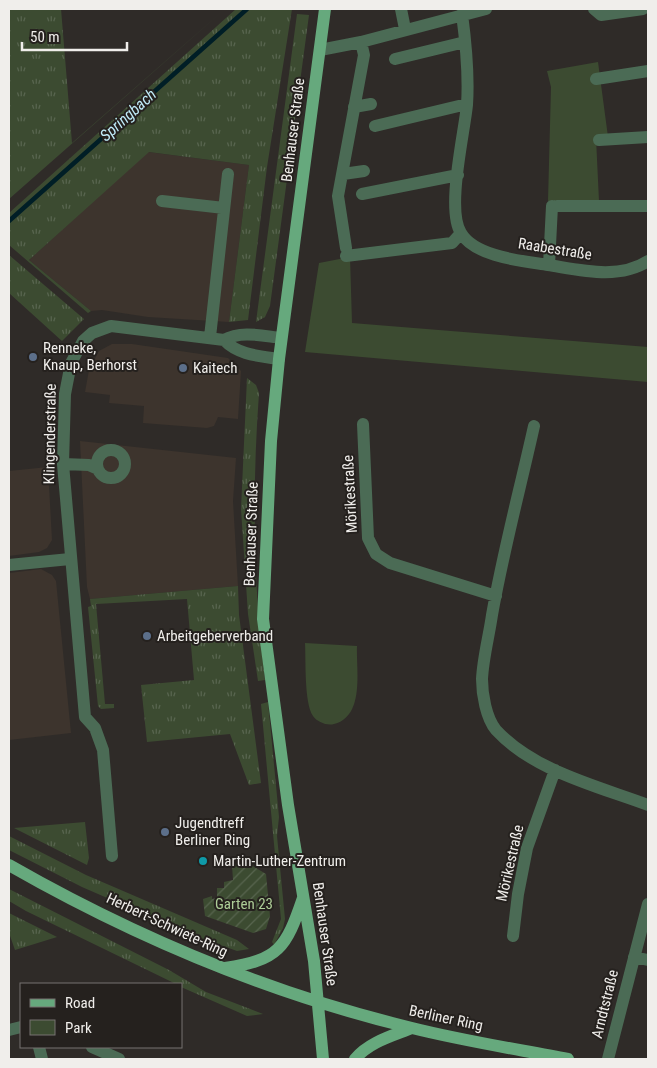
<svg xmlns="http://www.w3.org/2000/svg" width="657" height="1068" font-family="'Roboto Condensed',sans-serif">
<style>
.built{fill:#3d342d}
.grass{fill:url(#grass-tufts)}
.park{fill:#3c4b31}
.garden{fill:url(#garden-furrows)}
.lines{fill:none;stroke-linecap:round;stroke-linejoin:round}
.stream{stroke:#001e26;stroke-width:4.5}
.minor{stroke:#4b6b55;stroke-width:12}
.major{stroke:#66a97d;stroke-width:12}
.service-dot{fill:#5c6f8a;stroke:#25211e;stroke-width:2}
.culture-dot{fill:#0f9aa8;stroke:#25211e;stroke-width:2}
.labels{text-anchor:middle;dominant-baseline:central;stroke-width:4;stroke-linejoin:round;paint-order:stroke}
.street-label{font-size:15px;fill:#f0eeeb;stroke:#25211e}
.poi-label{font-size:15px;fill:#f0eeeb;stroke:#25211e;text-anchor:start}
.park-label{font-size:15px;fill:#adcd97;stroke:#25211e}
.water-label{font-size:16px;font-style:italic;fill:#c1edfa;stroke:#25211e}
</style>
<defs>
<pattern id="grass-tufts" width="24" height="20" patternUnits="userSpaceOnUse" patternTransform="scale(1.25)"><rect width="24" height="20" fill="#3c4b31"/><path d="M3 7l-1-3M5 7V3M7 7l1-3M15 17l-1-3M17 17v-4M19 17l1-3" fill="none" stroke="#58654f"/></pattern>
<pattern id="garden-furrows" width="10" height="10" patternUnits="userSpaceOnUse" patternTransform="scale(1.25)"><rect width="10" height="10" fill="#3c4b31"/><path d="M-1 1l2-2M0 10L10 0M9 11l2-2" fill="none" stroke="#58654f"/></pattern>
</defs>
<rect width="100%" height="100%" fill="#2f2b28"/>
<path class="built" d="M148,152L249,165L229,322L148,317L102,310L91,311L29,260Z
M112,344H132L228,358L241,371L238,419L218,417L214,426L207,428L143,423L144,406L109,403L110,395L85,392L89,370L99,351Z
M80,441L236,458L233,501L238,586L90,599L87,587Z
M48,467L52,540L47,548L39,552L9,556V471Z
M41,569L52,575L56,581L71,733L9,740V573Z"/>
<path class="grass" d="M9,9H61L72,143L225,9L9,199Z
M236,9H292L267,167L248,320L229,322L249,165L149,152L29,260L91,311L88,313L9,245V213Z
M297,14L309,15L270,306L265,317L256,322Z
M9,255L84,319L62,341L9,293Z
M247,378L256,385L259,393C252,490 253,584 265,680L258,681L248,614L241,509Z
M238,586L239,615L261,783L249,785L230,734L147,742L141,685L194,680L187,599L96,604L105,704H114V708L101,709L98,706L88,607L91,606L90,599Z
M268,702L279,817L277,836L285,919L283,928L274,945L272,942L281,919L261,704Z
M85,822L89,858L87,865L14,828Z
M9,836L86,875L237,940L249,949L237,951L190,934L82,887L9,850Z
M9,889L169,970L206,992L263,1014L247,1016L181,987V984H176L26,911L9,901Z
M9,913L57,937L15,950L9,933Z"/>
<path class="park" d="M598,62L608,137L596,138L599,201H548L551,87L547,71Z
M350,257L352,323L648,347V382L305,352L319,263Z
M305,643L357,646C356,670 365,716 334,724C327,726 317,722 313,716C304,703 306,660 305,643Z"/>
<path class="garden" d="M248,863L266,874L270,916L266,929L253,933L205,916L203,899L212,896V899L217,898V888H224V882L233,880L232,865Z"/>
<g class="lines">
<path class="stream" d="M9,221L247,9"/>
<path class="minor" d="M401,9L405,29
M594,9L601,15L643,9
M462,14C466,44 469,75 467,105C464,135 446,210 461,233C475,257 523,261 548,265C580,270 619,280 648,261
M320,50L361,42L486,9
M395,59L465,42
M596,79L648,71
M354,107L371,104
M375,126L467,104
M599,140L648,137
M343,174L364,171
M362,194L458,175
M162,201L224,208
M557,206H648
M346,248L338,196L364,55L361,42
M346,256L452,243L461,233
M549,265L552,206
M210,337L228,174
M224,340C241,330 263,336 281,338
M363,424L368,538L376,554L390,563L496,596
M534,426C520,489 503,552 492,615C489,636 483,658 482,679C482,694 486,718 496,730C534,771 597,786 648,805
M97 464a14 14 0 1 1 28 0a14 14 0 1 1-28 0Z
M63,464L89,465L98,469
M9,565L70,559
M112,856L103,750L95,728L85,717L63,464L65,394L71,363L83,341L92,333L111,326L224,340C238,355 259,356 279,359
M513,936L518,894L527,848L555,770
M634,957L648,960
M9,1030L21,1027
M39,1047L42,1059
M92,1047L119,1059
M608,1059L648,904"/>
<path class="major" d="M9,865C135,937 271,994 412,1028C464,1041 516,1049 568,1059
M225,968C279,960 286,948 303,898
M323,1059L314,961L288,805L263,619L271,441L279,359L325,9
M355,1059C369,1042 392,1036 412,1028"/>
</g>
<g class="service-dot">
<circle cx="33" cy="357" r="5"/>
<circle cx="183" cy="368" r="5"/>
<circle cx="147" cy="636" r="5"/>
<circle cx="165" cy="832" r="5"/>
</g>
<circle class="culture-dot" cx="203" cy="861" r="5"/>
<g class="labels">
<g class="street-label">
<text transform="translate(293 130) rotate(-83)">Benhauser Straße</text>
<text transform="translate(555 249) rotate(9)">Raabestraße</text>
<text transform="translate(50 434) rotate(-89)">Klingenderstraße</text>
<text transform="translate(350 494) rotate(-93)">Mörikestraße</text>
<text transform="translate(251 534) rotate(-88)">Benhauser Straße</text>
<text transform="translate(510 863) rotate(-77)">Mörikestraße</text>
<text transform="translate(167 925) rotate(25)">Herbert-Schwiete-Ring</text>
<text transform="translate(325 934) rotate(82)">Benhauser Straße</text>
<text transform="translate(605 1004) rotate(-76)">Arndtstraße</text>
<text transform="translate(446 1018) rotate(12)">Berliner Ring</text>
</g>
<g class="poi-label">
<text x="43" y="348">Renneke,<tspan x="43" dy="17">Knaup, Berhorst</tspan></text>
<text x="193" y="368">Kaitech</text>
<text x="157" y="636">Arbeitgeberverband</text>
<text x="175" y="823">Jugendtreff<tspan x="175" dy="17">Berliner Ring</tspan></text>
<text x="213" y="861">Martin-Luther-Zentrum</text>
</g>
<g class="park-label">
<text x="244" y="904">Garten 23</text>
</g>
<g class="water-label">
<text transform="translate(128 115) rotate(-42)">Springbach</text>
</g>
</g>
<rect width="657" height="1068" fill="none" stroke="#f0eeeb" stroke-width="20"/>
<rect x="20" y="983" width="162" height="65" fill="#25211e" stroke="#767370"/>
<rect x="30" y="999" width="25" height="8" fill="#66a97d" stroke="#767370"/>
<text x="65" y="1008" font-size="15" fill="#f0eeeb">Road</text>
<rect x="30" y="1020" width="25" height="15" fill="#3c4b31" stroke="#767370"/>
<text x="65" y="1033" font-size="15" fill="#f0eeeb">Park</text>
<path d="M22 42v8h105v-8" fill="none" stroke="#f0eeeb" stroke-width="2.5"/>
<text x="30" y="42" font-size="15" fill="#f0eeeb" stroke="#25211e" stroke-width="4" paint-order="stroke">50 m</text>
</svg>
